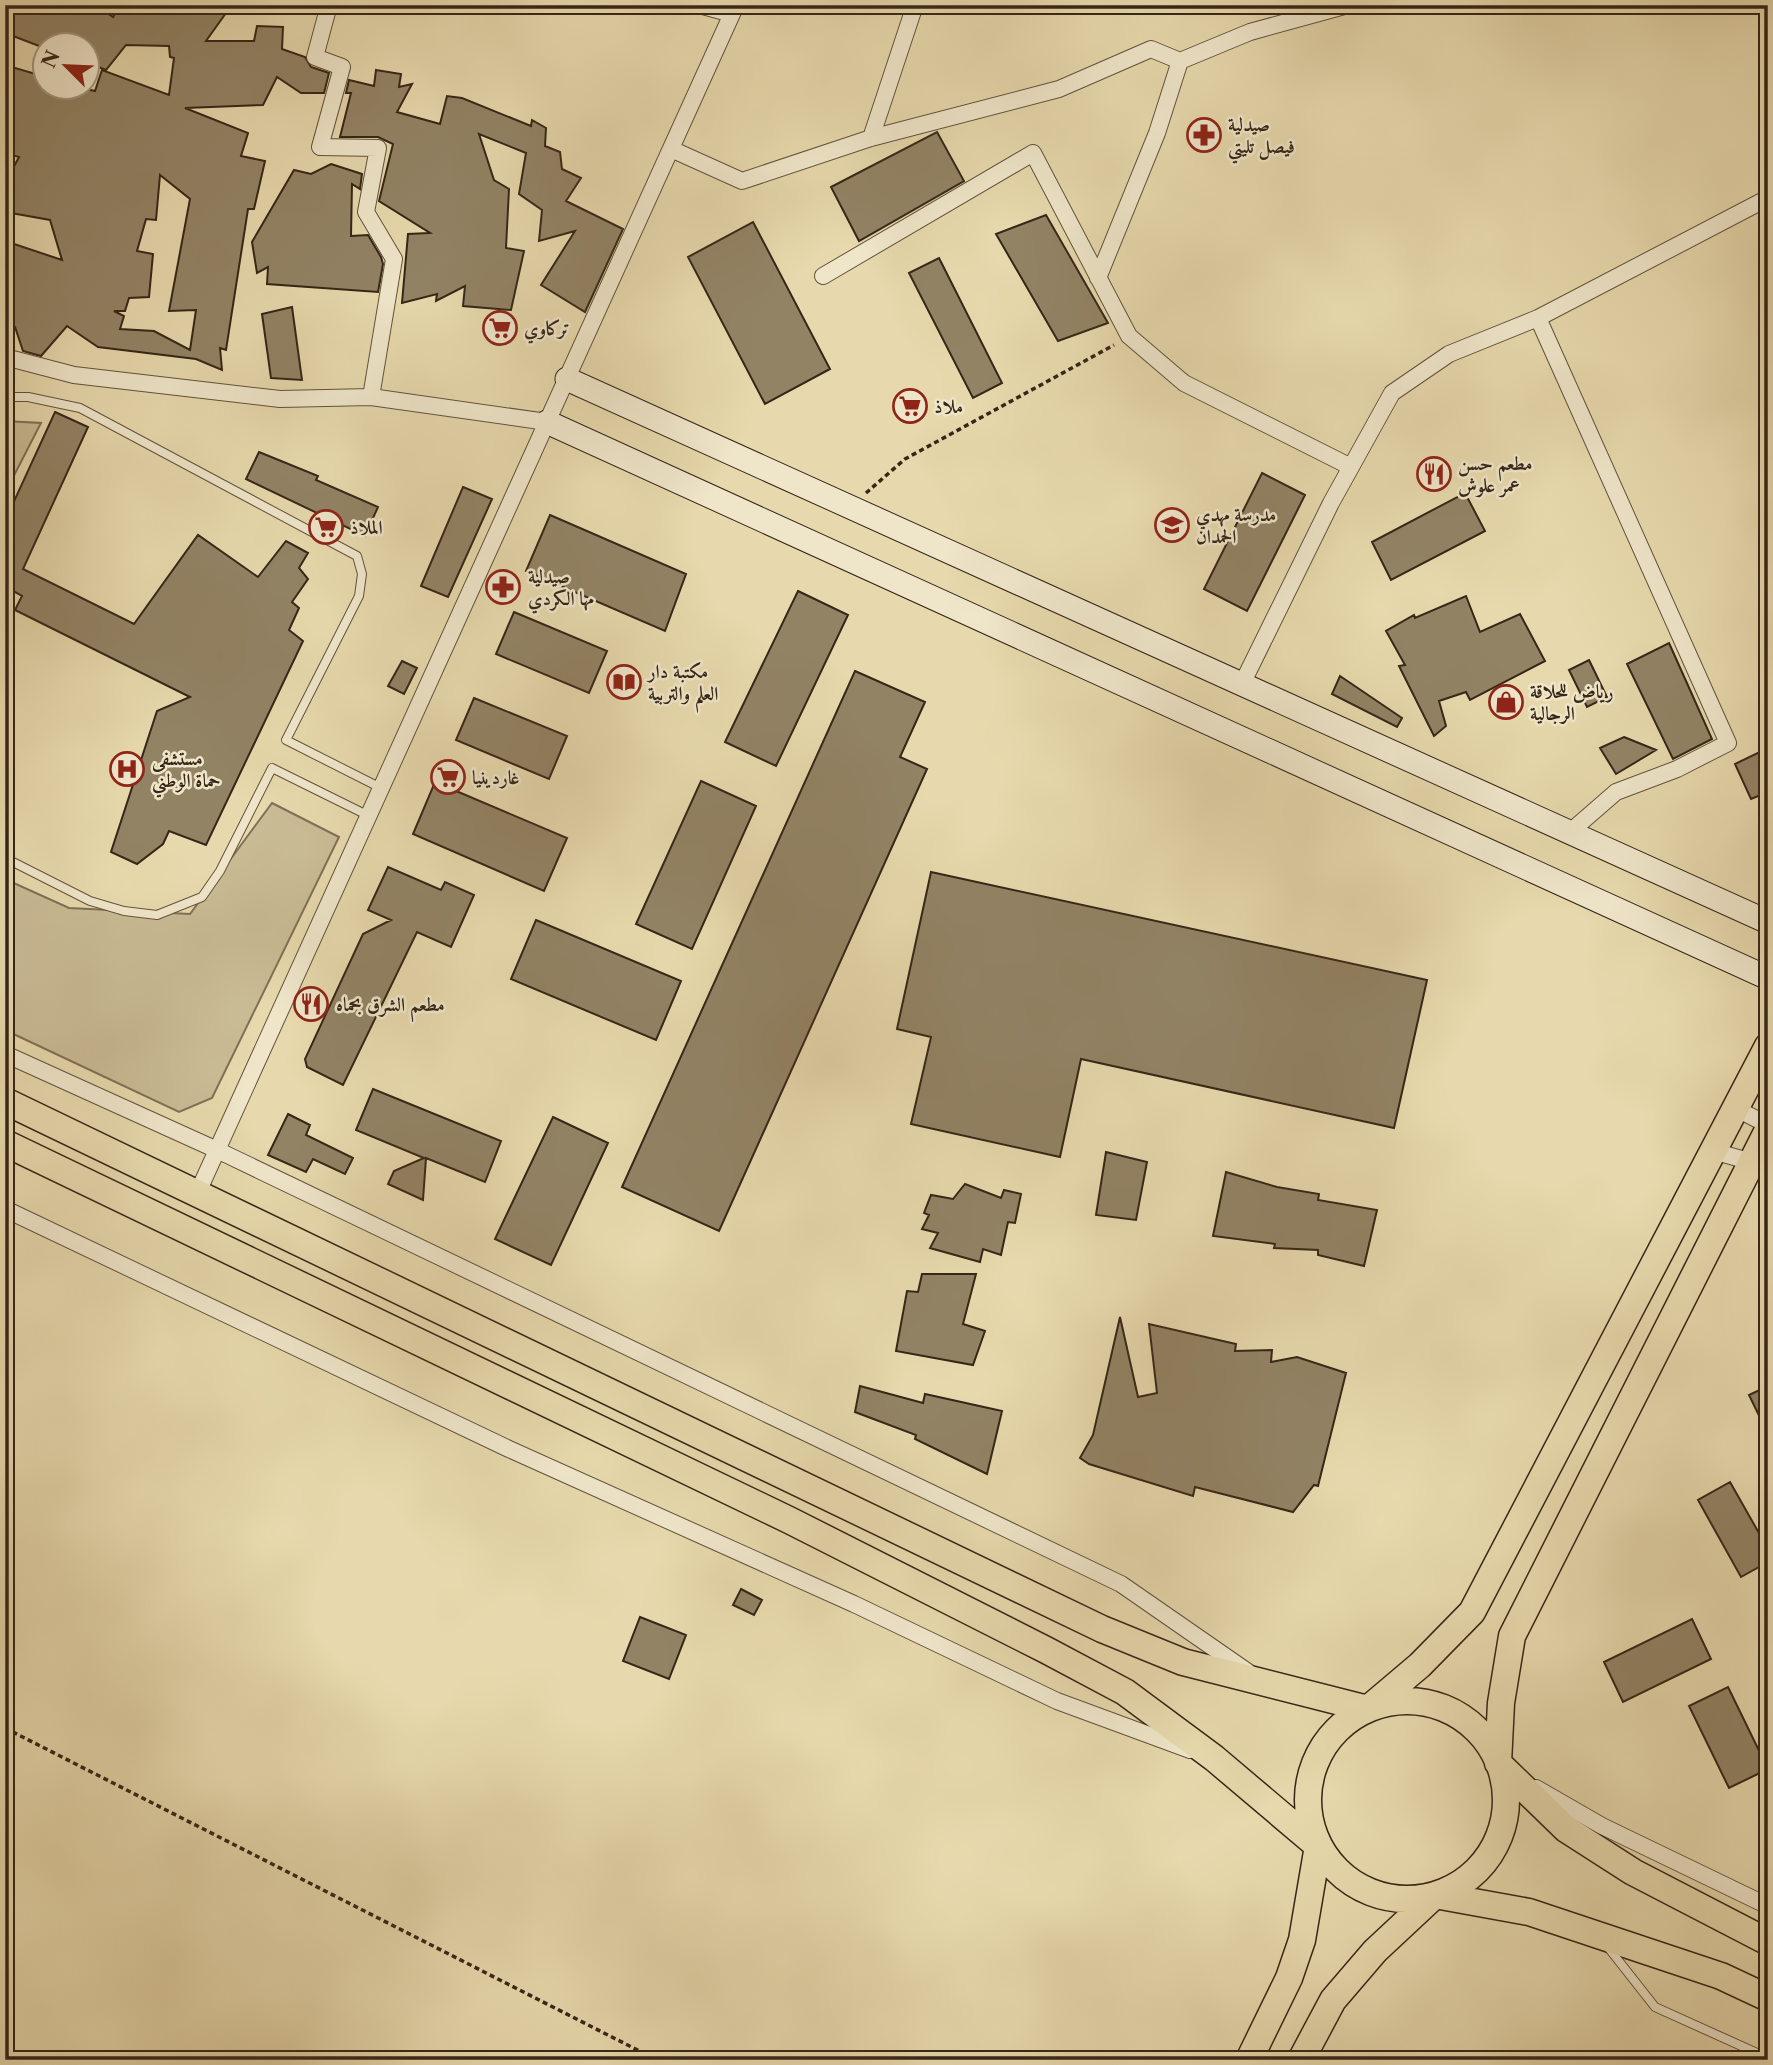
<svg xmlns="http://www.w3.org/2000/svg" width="1773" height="2065" font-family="'Libre Caslon Text',Amiri,serif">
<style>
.green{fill:#c9bb94;stroke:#7f7056;stroke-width:2}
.building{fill:#928365;stroke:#352617;stroke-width:2;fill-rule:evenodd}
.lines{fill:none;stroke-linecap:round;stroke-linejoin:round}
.lane-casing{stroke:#62533c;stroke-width:10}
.street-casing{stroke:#62533c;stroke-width:18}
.secondary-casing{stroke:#352617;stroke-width:25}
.primary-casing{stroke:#352617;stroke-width:29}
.path{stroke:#352617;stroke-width:3.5;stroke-dasharray:5 3.5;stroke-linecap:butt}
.lane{stroke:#efe6ca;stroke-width:8}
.street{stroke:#efe6ca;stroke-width:16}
.secondary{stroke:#efe6ca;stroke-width:23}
.primary{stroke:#e7d9ad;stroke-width:26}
.labels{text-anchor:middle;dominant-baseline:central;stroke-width:5;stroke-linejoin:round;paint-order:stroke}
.poi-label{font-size:19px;font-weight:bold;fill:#352617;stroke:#efe6ca;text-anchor:start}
</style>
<rect width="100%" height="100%" fill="#e7d9ad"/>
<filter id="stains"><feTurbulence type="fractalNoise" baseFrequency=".00286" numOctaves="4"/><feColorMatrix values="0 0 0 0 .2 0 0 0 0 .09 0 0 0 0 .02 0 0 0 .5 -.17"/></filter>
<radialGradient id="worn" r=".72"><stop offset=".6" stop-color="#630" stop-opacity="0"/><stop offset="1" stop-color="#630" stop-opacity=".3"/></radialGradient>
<path class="green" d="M5,421L41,423L5,493Z
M272,803L339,837L212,1098L179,1112L5,1030V879L69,908L190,914Z"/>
<path class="building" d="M14,5H39L58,13L61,7L96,5L113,17L121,5H168L179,11L190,5H207L226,13L206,41H254L257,26L283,27L282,49L305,57L311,67L329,73L324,93H301L277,77L263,105L185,108L248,133L241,156L265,161L254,209H248L226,350L220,348L222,370L196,359L98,347L67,326L41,356L23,351L15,327L5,326V241L62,260L50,220L5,212V183L19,157L5,153V65L46,77V88H82L95,91L102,70L169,95L174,58L170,57L169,46L126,45L106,70L88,63V46H39L8,34ZM160,175L190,199L169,311L196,310L190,350L154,331L120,329L124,316L114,311H125L129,298L149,297L153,254L137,251L146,219L156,220Z
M376,70L401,74L399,87L412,84L397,112L440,124L447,96L462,98L531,126L532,120L546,128L545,146L560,152L562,169L581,178L566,201L623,229L585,312L541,285L575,231L539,241L542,210L519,194L526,153L479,134L494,180L509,189L506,248L524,251L511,310L463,306L465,286L436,301L437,294L402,303L408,234L430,233L379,201L393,144L378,137H340L351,93H346L349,80L374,86Z
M937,132L964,181L859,241L831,187Z
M331,164L362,174L360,189L352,184L351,236L368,235L381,257L383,264L378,292L267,284L268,267L257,273L252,242L294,170L311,174Z
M1046,215L1108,323L1058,341L996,234Z
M753,222L830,369L765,404L688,257Z
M939,258L1002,383L973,398L909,273Z
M292,307L302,380L271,378L262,314Z
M55,412L88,427L23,569L134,624L198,535L258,577L286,541L308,553L299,568L308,579L292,602L299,608L289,630L303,641L206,845L169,831L163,844L137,864L111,852L157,711L190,697L15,610L22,596L13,591L5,607V521Z
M259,452L318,476L316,480L378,507L365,536L246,479Z
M1262,473L1305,495L1247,611L1204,589Z
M463,487L492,499L448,597L421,586Z
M1465,493L1485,531L1391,580L1372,542Z
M550,515L686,574L665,631L526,571Z
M798,591L848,615L776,766L725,742Z
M1466,596L1480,632L1520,614L1545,661L1470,700L1466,692L1439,701L1446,726L1434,736L1399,666L1405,665L1386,631L1414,615L1415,618Z
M514,612L607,651L589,693L496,654Z
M1669,643L1712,739L1673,759L1627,664Z
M1589,660L1607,697L1587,707L1569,670Z
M402,661L417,668L404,694L388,686Z
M855,671L925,702L900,757L927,769L719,1231L622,1187Z
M1340,676L1402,718L1397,727L1332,694Z
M474,698L567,736L549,779L456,740Z
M1624,737L1656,750L1616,774L1600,748Z
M1768,748V792L1751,799L1735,764Z
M701,781L756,806L692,949L636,924Z
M435,782L567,838L544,891L413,834Z
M388,867L441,890L445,882L474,895L451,947L417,932L343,1085L307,1067L305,1059L363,934L391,920L368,910Z
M931,872L1427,980L1394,1128L1081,1059L1060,1157L911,1124L931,1037L897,1029Z
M536,920L681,981L656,1040L511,979Z
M373,1089L501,1141L485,1182L426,1158L423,1200L388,1184L394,1171L424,1158L356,1130Z
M288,1114L310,1125L306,1135L353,1158L345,1174L313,1159L306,1172L268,1155Z
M553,1117L608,1143L551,1265L495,1239Z
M1106,1152L1147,1162L1136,1220L1096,1215Z
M1226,1172L1277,1187L1319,1194L1318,1200L1377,1210L1364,1266L1318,1255V1250L1274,1248L1275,1244L1213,1236Z
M965,1184L1001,1198L1004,1190L1021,1194L1015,1223L1008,1222L1001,1255L983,1249L980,1262L930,1248L938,1233L922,1229L929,1215L924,1213L931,1195L953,1199Z
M922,1274H976L963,1324L985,1331L973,1365L896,1351L907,1291L918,1292Z
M1120,1317L1138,1397L1157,1393L1149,1324L1236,1344L1235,1351L1272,1350L1271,1362L1297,1357L1346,1373L1318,1486L1314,1485L1293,1512L1195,1487L1193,1496L1089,1464L1080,1458L1093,1435Z
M860,1386L923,1403L925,1394L1002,1411L987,1474L915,1439L916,1435L855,1412Z
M1768,1386V1434L1749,1395Z
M1730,1482L1768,1549V1562L1741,1577L1698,1500Z
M741,1589L762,1600L754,1615L733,1605Z
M640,1617L686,1635L669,1679L623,1661Z
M1692,1619L1711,1659L1623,1702L1604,1662Z
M1728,1687L1768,1769L1729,1788L1689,1706Z"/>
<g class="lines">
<g class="lane-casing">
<path id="lane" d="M5,397H28L80,408L357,556L362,574L359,596L286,740L381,788
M5,858L90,901L124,911L157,915L202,897L220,871L272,768L369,816
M1607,1946L1655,2007L1768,2058"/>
</g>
<g class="street-casing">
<path id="street" d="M329,5L315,57L342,67L320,147L378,148L366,212L394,259L371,397
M699,5L732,14
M871,138L915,5
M671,149L742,181L871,138L1059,89L1151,49L1180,61
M823,276L1033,153L1129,336L1184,383L1351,467
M1098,278L1157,133L1180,61L1250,32L1348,5
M1538,318L1728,743L1677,769L1616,792L1570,832
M5,357L74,375L280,399L371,397L547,422
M1242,684L1331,503L1392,393L1449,354L1538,318L1768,198
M5,1054L217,1150L1121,1584L1248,1672
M1735,1108L1768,1125
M1713,1151L1752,1162L1768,1170
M198,1192L736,5
M5,1209L509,1449L854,1604L1057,1701L1190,1750
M1536,1788L1602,1826L1768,1906"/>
</g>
<g class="secondary-casing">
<path id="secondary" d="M567,379L1768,922
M547,422L1768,978"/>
</g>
<g class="primary-casing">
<path id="primary" d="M5,1101L1102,1629L1183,1662L1368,1709L1420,1665L1472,1612L1768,1046
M1768,1130L1512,1636L1501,1703L1498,1763L1566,1829L1633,1872L1768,1942
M5,1143L789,1520L1046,1650L1125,1692L1214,1758L1318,1846L1302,1940L1289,1978L1249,2060
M1308 1800a99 99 0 1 1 198 0a99 99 0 1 1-198 0Z
M1301,2060L1333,2000L1375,1951L1435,1895L1529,1912L1721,1976L1768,1998"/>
</g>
<path class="path" d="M866,493L905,459L1114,345
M5,1728L657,2060"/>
<use href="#lane" class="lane"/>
<use href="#street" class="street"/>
<use href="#secondary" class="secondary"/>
<use href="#primary" class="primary"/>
</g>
<defs>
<g id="pharmacy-ring" transform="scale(1.75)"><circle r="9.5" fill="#efe6ca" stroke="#8f2418" stroke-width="1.5"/><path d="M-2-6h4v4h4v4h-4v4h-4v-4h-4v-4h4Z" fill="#8f2418"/></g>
<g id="supermarket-ring" transform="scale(1.75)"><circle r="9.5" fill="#efe6ca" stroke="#8f2418" stroke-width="1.5"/><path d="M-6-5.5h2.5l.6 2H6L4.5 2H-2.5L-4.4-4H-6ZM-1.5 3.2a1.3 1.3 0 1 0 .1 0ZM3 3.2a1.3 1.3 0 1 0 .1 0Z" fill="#8f2418"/></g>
<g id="restaurant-ring" transform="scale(1.75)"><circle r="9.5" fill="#efe6ca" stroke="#8f2418" stroke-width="1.5"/><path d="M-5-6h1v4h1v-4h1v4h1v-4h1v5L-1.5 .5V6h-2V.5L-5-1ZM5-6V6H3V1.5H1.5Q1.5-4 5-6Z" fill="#8f2418"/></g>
<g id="school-ring" transform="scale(1.75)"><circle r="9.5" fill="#efe6ca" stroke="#8f2418" stroke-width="1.5"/><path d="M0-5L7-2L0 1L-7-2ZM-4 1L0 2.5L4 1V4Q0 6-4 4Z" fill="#8f2418"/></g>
<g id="library-ring" transform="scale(1.75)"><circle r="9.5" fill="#efe6ca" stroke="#8f2418" stroke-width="1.5"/><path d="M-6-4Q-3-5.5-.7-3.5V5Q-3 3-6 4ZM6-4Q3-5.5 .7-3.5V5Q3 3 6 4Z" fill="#8f2418"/></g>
<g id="shop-ring" transform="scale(1.75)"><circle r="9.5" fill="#efe6ca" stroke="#8f2418" stroke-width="1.5"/><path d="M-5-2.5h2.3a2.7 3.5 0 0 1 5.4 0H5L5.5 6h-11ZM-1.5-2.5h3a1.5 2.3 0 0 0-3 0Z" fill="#8f2418"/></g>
<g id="hospital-ring" transform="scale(1.75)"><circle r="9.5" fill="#efe6ca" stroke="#8f2418" stroke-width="1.5"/><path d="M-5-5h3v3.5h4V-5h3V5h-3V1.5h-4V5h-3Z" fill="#8f2418"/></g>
</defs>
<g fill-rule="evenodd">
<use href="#pharmacy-ring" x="1204" y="135"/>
<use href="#supermarket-ring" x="500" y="328"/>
<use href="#supermarket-ring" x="910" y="406"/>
<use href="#restaurant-ring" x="1434" y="474"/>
<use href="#school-ring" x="1172" y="525"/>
<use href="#supermarket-ring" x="326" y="527"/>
<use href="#pharmacy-ring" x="503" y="587"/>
<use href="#library-ring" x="624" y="682"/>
<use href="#shop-ring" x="1506" y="702"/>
<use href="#hospital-ring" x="127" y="769"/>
<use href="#supermarket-ring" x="448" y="777"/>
<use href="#restaurant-ring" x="311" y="1004"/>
</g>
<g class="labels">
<g class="poi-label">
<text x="1228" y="124">صيدلية<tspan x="1228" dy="22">فيصل تليتي</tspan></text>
<text x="524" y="328">تركاوي</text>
<text x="934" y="406">ملاذ</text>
<text x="1458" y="463">مطعم حسن<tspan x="1458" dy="22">عمر علوش</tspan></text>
<text x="1196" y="514">مدرسة مهدي<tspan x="1196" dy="22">الحمدان</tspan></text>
<text x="350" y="527">الملاذ</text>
<text x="528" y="576">صيدلية<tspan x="528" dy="22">مها الكردي</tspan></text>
<text x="648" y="671">مكتبة دار<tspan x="648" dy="22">العلم والتربية</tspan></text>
<text x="1530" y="691">رياض للحلاقة<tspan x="1530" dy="22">الرجالية</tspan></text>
<text x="152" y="758">مستشفى<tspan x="152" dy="22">حماة الوطني</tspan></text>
<text x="472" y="777">غاردينيا</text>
<text x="336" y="1004">مطعم الشرق بحماه</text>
</g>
</g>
<rect width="1773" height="2065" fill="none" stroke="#e7d9ad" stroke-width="28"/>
<rect x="7" y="7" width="1759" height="2051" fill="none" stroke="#352617" stroke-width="3.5"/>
<rect x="14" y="14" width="1745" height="2037" fill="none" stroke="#352617" stroke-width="2"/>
<g transform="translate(66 66) rotate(294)"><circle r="33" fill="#efe6ca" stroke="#a59982" stroke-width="2"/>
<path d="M0-5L12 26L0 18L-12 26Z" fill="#8f2418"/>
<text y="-10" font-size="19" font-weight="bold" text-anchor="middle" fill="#352617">N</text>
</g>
<rect width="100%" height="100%" filter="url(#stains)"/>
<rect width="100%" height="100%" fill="url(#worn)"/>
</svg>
